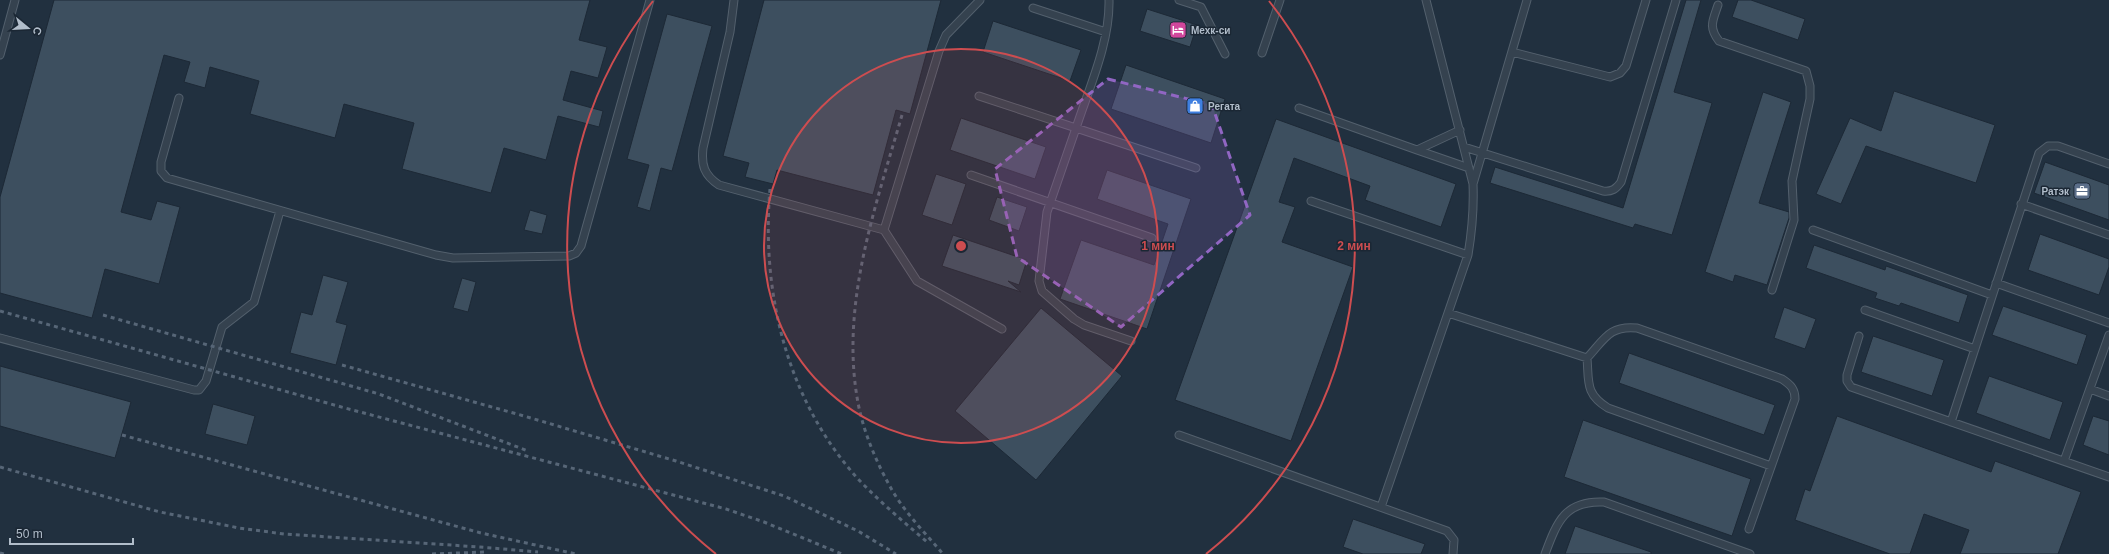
<svg xmlns="http://www.w3.org/2000/svg" width="2109" height="554" font-family="Helvetica,sans-serif">
<style>
.building{fill:#3d4f5f;stroke:#1d2936}
.lines{fill:none;stroke-linecap:round;stroke-linejoin:round}
.service-casing{stroke:#53606d;stroke-width:9}
.service{stroke:#35424f;stroke-width:7}
.rail{stroke:#576677;stroke-width:3;stroke-dasharray:4 4;stroke-linecap:butt}
.marked{fill:#9166c3;fill-opacity:0.2;stroke:#9166c3;stroke-width:3;stroke-dasharray:8 5;stroke-linejoin:round}
.ring{fill:none;stroke:#cd4d50;stroke-width:2}
.labels{text-anchor:middle;dominant-baseline:central;stroke-width:3;stroke-linejoin:round;paint-order:stroke}
.poi-label{font-size:10px;font-weight:bold;fill:#b1bdca;stroke:#1b2734;text-anchor:start}
.centre{fill:#cd4d50;stroke:#1b2734;stroke-width:2}
.ring-label{font-size:12px;text-anchor:middle;font-weight:bold;fill:#cd4d50;stroke:#1b2734;stroke-width:3;stroke-linejoin:round;paint-order:stroke}
</style>
<rect width="100%" height="100%" fill="#21303f"/>
<path class="building" d="M54,0H590L579,40L607,47L598,78L571,71L563,100L603,111L599,127L558,116L546,160L504,148L491,193L402,169L414,123L344,104L335,138L250,114L259,81L210,67L205,88L184,82L190,62L164,55L121,212L151,220L157,201L180,207L159,284L105,269L92,318L0,293V197Z
M764,0H941L910,114L896,110L873,195L777,170L773,184L745,177L749,163L723,156Z
M1686,0H1701L1674,92L1712,103L1672,235L1635,224L1633,228L1490,183L1495,167L1623,208Z
M1738,0H1751L1805,19L1798,40L1732,17Z
M1147,9L1197,25L1190,47L1140,31Z
M667,14L712,26L672,171L661,168L650,211L637,207L649,165L627,159Z
M993,21L1081,50L1070,81L983,52Z
M1126,65L1225,99L1211,143L1111,109Z
M1894,91L1995,125L1976,183L1866,146L1841,204L1816,194L1850,118L1881,131Z
M1763,92L1791,102L1759,203L1789,212V218L1767,285L1735,275L1733,282L1705,272Z
M961,118L1046,147L1035,179L950,150Z
M1276,119L1456,184L1441,227L1365,200L1370,186L1294,158L1279,202L1295,207L1282,242L1353,267L1291,441L1175,400Z
M2045,162L2109,185V220L2034,193Z
M1107,170L1191,199L1147,329L1060,299L1081,240L1154,265L1168,224L1097,199Z
M936,174L966,184L952,225L922,215Z
M997,197L1027,207L1019,231L989,220Z
M530,210L547,215L542,234L524,230Z
M2040,234L2109,259V267L2099,295L2028,270Z
M953,235L1027,260L1019,285L1008,281L1021,292L942,266Z
M1814,245L1885,270L1886,266L1968,295L1959,323L1901,303L1899,306L1875,298L1877,293L1806,268Z
M323,275L348,282L336,322L347,325L336,365L290,353L301,312L312,315Z
M462,278L476,282L468,312L453,308Z
M2003,306L2087,335L2077,365L1992,335Z
M1784,307L1816,319L1805,349L1774,338Z
M1041,308L1122,376L1036,480L955,411Z
M1873,336L1944,360L1932,396L1861,372Z
M1629,353L1775,405L1764,435L1619,383Z
M0,366L131,402L115,458L0,426Z
M1989,376L2063,402L2050,440L1976,413Z
M213,404L255,416L247,445L205,434Z
M1837,416L1991,472L1995,461L2081,492L2058,554H1960L1969,530L1924,514L1910,554H1890L1795,520L1805,489L1810,491Z
M2093,416L2109,421V455L2083,445Z
M1583,420L1751,479L1732,536L1564,477Z
M1353,519L1425,544L1421,554H1363L1343,547Z
M1575,526L1651,552V554H1565Z"/>
<g class="lines">
<g class="service-casing">
<path id="service" d="M734,0L730,32L703,148C701,165 704,175 719,185L884,230L917,281L1002,329
M1109,0C1110,43 1089,88 1076,128L1196,168
M1179,0L1201,7L1225,54
M1718,5C1713,20 1708,27 1719,41L1806,71L1810,86V99L1792,181L1794,220L1772,290
M1033,8L1106,32
M1512,52L1610,77L1620,73L1626,66L1646,0
M1262,53L1280,0
M0,55L15,0
M979,96L1076,128L1047,212L1039,281L1042,291L1074,319L1084,325L1131,341
M179,98L161,162V171L167,178L436,255L453,258L569,256L576,253L581,246L650,0
M1299,108L1417,150L1460,130
M1464,147L1603,191C1612,192 1616,189 1621,182L1676,0
M1417,150L1469,168
M971,175L1152,238
M1473,184L1527,0
M1311,201L1468,255
M2021,204L2109,235
M884,230L939,51L946,35L980,0
M1813,230L1992,295
M1996,283L2109,323
M1865,310L1975,349
M1448,313L1587,358
M1859,336L1847,375V381L1851,387L2109,477
M0,338L194,390H199L206,381L222,327L254,302L280,211
M2090,389L2109,396
M1951,422L2039,153L2048,146H2058L2109,164
M1179,435L1447,531L1454,540L1453,554
M2064,461L2109,335
M1381,507L1468,255C1472,231 1474,208 1473,184L1426,0
M1749,529L1795,399C1795,389 1791,385 1782,379L1637,328C1609,325 1604,340 1587,358C1589,382 1585,394 1608,408L1771,466
M1545,554C1557,522 1565,500 1604,502L1750,554"/>
</g>
<use href="#service" class="service"/>
<path class="rail" d="M902,115C876,205 841,302 857,397C862,429 876,462 892,490C906,514 926,534 943,554
M770,189C761,293 787,402 860,481C881,503 904,522 927,542
M0,311L345,408L726,509L764,522L842,554
M103,315L379,394L528,451
M342,365L524,416L676,461L784,496L858,531L896,554
M122,435L481,533L576,554
M0,467L160,512L239,528L284,534L480,547L538,552
M0,553L4,554
M432,554L486,552"/>
</g>
<path class="marked" d="M1108,79L1212,105L1250,215L1121,327L1017,257L995,169Z"/>
<circle cx="961" cy="246" r="197" fill="#cd4d50" fill-opacity=".12"/>
<g class="ring">
<circle cx="961" cy="246" r="197"/>
<path d="M716 554A393 393 0 0 1 653 1M1269 1A393 393 0 0 1 1206 554"/>
</g>
<defs>
<g id="hotel-square" transform="scale(0.9)"><rect x="-9" y="-9" width="18" height="18" rx="4" fill="#d1479c" stroke="#1b2734"/><path d="M-6-4.5h1.5V1H6V5H4.5V3h-9V5H-6ZM-4 0a1.8 1.8 0 1 1 3.6 0ZM.5 0V-2.5h3Q6-2.5 6 0Z" fill="#fff"/></g>
<g id="shop-square" transform="scale(0.9)"><rect x="-9" y="-9" width="18" height="18" rx="4" fill="#3f7fe0" stroke="#1b2734"/><path d="M-5-2.5h2.3a2.7 3.5 0 0 1 5.4 0H5L5.5 6h-11ZM-1.5-2.5h3a1.5 2.3 0 0 0-3 0Z" fill="#fff"/></g>
<g id="office-square" transform="scale(0.9)"><rect x="-9" y="-9" width="18" height="18" rx="4" fill="#5c6f8a" stroke="#1b2734"/><path d="M-6-3h4V-5.5h4V-3h4V5H-6ZM-1-4.5V-3h2v-1.5ZM-6 0V1H6V0Z" fill="#fff"/></g>
</defs>
<g fill-rule="evenodd">
<use href="#hotel-square" x="1178" y="30"/>
<use href="#shop-square" x="1195" y="106"/>
<use href="#office-square" x="2082" y="191"/>
</g>
<g class="labels">
<g class="poi-label">
<text x="1191" y="30">Мехк-си</text>
<text x="1208" y="106">Регата</text>
<text x="2069" y="191" text-anchor="end">Ратэк</text>
</g>
</g>
<circle cx="961" cy="246" r="6" class="centre"/>
<g class="ring-label">
<text x="1158" y="250">1 мин</text>
<text x="1354" y="250">2 мин</text>
</g>
<g transform="translate(28 28) rotate(108)" stroke="#1b2734" stroke-width="3" paint-order="stroke">
<path d="M0-3L7 15L0 10L-7 15Z" fill="#b1bdca"/>
<text y="-6" font-size="11" font-weight="bold" text-anchor="middle" fill="#b1bdca">С</text>
</g>
<path d="M10 538v6h123v-6" fill="none" stroke="#b1bdca" stroke-width="2"/>
<text x="16" y="538" font-size="12" fill="#b1bdca" stroke="#1b2734" stroke-width="3" paint-order="stroke">50 m</text>
</svg>
